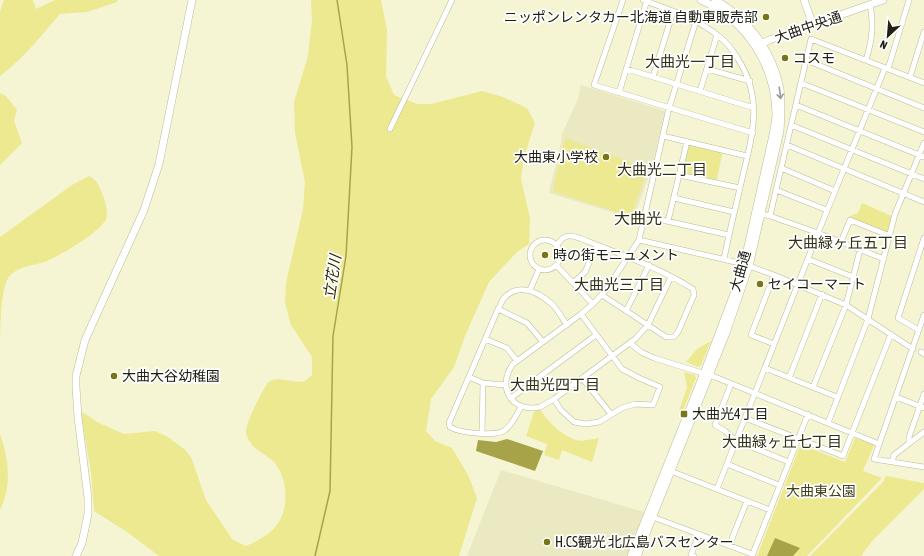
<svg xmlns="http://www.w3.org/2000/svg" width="924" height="556" font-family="'Asap Condensed','Noto Sans JP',sans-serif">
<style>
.built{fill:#eae9c1}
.green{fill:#ece991}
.water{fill:#a7a349}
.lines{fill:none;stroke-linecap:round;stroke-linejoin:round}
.stream{stroke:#a7a349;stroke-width:1.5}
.street-casing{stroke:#bbba9b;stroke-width:6}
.secondary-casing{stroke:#bbba9b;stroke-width:8}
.street{stroke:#fff;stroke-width:5}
.secondary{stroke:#fff;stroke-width:7}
.oneway{stroke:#9b9b95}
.poi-dot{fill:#797519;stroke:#fff;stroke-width:1.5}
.labels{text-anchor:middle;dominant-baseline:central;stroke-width:3.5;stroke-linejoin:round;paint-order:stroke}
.poi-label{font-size:14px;fill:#202014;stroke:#fff;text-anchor:start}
.street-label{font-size:14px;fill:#202014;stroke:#fff}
.park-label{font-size:14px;fill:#41401a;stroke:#fff}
.neighbourhood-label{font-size:15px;fill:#302f14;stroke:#fff}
.water-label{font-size:15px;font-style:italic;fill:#2d2b03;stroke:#fff}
.quarter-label{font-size:16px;fill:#302f14;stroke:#fff}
</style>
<rect width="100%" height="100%" fill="#f5f5d4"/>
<path class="built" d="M581,85L662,110L665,112L651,170L635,214L628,217L549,193L561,143L562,134L578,99Z
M501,470L644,512L627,556H467Z"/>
<path class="green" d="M4,0H33L36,9L55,0H118L117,2L87,12L60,14C42,35 23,59 0,76V11Z
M311,0H381L387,30L386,76L394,95L417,104H431L482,91L503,97L527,108L535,123L524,157L521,179L530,218L529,244L517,252L489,282L465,336L454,367L431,399L426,431L435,441L452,448L468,475L477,498L459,556H159L127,532L94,511L91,473L81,413H84L97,422L124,434L155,431L168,437L184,449L191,457L206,500L233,540L246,546C257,541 268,536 276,526C289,510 288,483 277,466C268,453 251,452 246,433C244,426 262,391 267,384C275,373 293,385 305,381C307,380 310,376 312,375V357L291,325L285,303L286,283L303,209L305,182L295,133L294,102L308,56L312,20Z
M0,93L6,96L17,110L14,121L22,143L0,165Z
M565,138L648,169L632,213L626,215L555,192L553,188Z
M687,142L723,151L716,183L679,175Z
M89,176C99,181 100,189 104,198C106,204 108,213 106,219C101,232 58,257 44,262C32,266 17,266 8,278C0,294 1,324 0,343V237L72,185Z
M862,203L894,217L890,236L848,217L858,213Z
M711,341L701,365L698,367L686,362L697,349Z
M684,372L695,375L696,378L682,413L679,411L687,387Z
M540,409C548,422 562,436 576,440C583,442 592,439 599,438L592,462L562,450L559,460L544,455L547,444L526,436L534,412Z
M0,434C9,459 12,486 0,510Z
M855,438L874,445L863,471L882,478L807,556H757L800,446L802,445L845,462Z
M886,476L924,483V489L873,540L861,556H810L883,482Z"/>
<path class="water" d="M507,439L543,451L535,471L476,451L478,440L496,442Z
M775,538L800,548L793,556H767Z"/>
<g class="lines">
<path class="stream" d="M315,556L330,491L333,336L346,256L352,147L347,65L337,0"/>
<g class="street-casing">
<path id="street" d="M623,0L594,85L753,133
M643,0C670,10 699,19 721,38C728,44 734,52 738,59C764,99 752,137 742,179C736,206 729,233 724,259
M806,60L924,108
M866,60C872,41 874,25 870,4
M627,69L754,108
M707,69L750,81
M888,69L909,0
M653,77L673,12
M910,77L924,32
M801,83L924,132
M700,91L717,35
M619,93L647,0
M796,105L924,157
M791,125L924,179
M390,129L452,0
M663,136L747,156
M787,145L924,202
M781,168L835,191
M679,175L740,188
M776,190L827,210
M674,198L734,212
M762,214L770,216L818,233L884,259
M644,216L729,235
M770,216L811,39L924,83
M668,221L687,142
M530 255a15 15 0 1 1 30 0a15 15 0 1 1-30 0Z
M639,240L744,264L774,275L846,305L913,349
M841,242L850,220L890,236
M557,245C560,241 563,236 569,236C575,235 585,240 592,243C626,256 661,269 693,289L694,295L678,332L674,337H666L602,295
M808,259L853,277
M557,266L593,304
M774,275L751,335L774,344
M671,277L648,325L635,339L554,399L540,407C512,413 496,388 513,364L581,314L593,304L606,290L639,240L669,108L696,21
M573,283L585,272L597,245
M530,290L539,269
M498,309L527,323L543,342
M626,311L649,265
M924,315L874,459L924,467
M919,330L898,318L924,238
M485,339L507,348L517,361
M630,343L641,352L654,358L715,377L879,444
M921,352L924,354
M765,368L837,397
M469,377L483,383L505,385
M582,378L611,414
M789,378L822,294
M731,384L715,425L725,431L736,441L789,462
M813,387L846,305L860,250
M896,397L924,408
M511,398L596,335
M554,399L561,410L574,422L586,424L599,422L622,408L635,404L653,405L660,387L639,378L622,369L581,314
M521,407C517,414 512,425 505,430C497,437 459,433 450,427L449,423L498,309C500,306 502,301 504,298C519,282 538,292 552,304C558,310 562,318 567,325
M745,418L843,456L891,334
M828,423L868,319L895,214L924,143
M482,433L483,383
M909,443V437L924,394
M892,462L894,455L924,432
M727,464L779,485
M668,470L770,510
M717,489L818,233L885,68
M650,516L752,554
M729,546L747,501
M694,556L691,555L699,534
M752,556L808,414"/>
</g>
<g class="secondary-casing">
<path id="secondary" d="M804,0L813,25
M759,45L769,40L883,0
M76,556L82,543L88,514V498L78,417L76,387V376L85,340L144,210L159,164L192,0
M631,556L704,373L734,294L744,264L773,135C774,128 776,121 776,114C775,64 746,20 701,0
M637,556L726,333L749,266L780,131C781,117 782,103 780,89C773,52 748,18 715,0"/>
</g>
<use href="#street" class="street"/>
<use href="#secondary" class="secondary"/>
</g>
<defs><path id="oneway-shaft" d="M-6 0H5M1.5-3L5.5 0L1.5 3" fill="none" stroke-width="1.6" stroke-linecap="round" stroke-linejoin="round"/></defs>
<use class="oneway" href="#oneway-shaft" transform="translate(780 93) rotate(83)"/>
<g class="poi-dot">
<circle cx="766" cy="17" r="4"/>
<circle cx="785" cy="58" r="4"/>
<circle cx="606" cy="157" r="4"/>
<circle cx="545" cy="255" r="4"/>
<circle cx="760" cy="284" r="4"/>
<circle cx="114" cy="376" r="4"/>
<rect x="680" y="410" width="8" height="8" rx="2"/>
<circle cx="547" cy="542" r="4"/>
</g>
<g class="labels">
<g class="poi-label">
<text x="758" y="17" text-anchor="end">ニッポンレンタカー北海道 自動車販売部</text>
<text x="793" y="58">コスモ</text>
<text x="598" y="157" text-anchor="end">大曲東小学校</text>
<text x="553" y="255">時の街モニュメント</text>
<text x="768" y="284">セイコーマート</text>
<text x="122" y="376">大曲大谷幼稚園</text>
<text x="692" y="414">大曲光4丁目</text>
<text x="555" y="542">H.CS観光 北広島バスセンター</text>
</g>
<g class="street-label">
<text transform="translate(808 27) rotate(-19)">大曲中央通</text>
<text transform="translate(740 271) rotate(-74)">大曲通</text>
</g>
<g class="park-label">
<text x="821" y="491">大曲東公園</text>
</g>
<g class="neighbourhood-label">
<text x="690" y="61">大曲光一丁目</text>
<text x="662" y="169">大曲光二丁目</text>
<text x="848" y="242">大曲緑ヶ丘五丁目</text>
<text x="619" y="284">大曲光三丁目</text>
<text x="555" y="384">大曲光四丁目</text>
<text x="782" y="441">大曲緑ヶ丘七丁目</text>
</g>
<g class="water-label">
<text transform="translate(332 277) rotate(-81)">立花川</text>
</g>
<g class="quarter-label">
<text x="638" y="218">大曲光</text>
</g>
</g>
<g transform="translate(888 36) rotate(206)" stroke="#ffffff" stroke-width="3" paint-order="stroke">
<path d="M0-3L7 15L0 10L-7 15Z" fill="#202014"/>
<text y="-6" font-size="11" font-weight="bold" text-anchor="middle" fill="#202014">N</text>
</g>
</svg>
